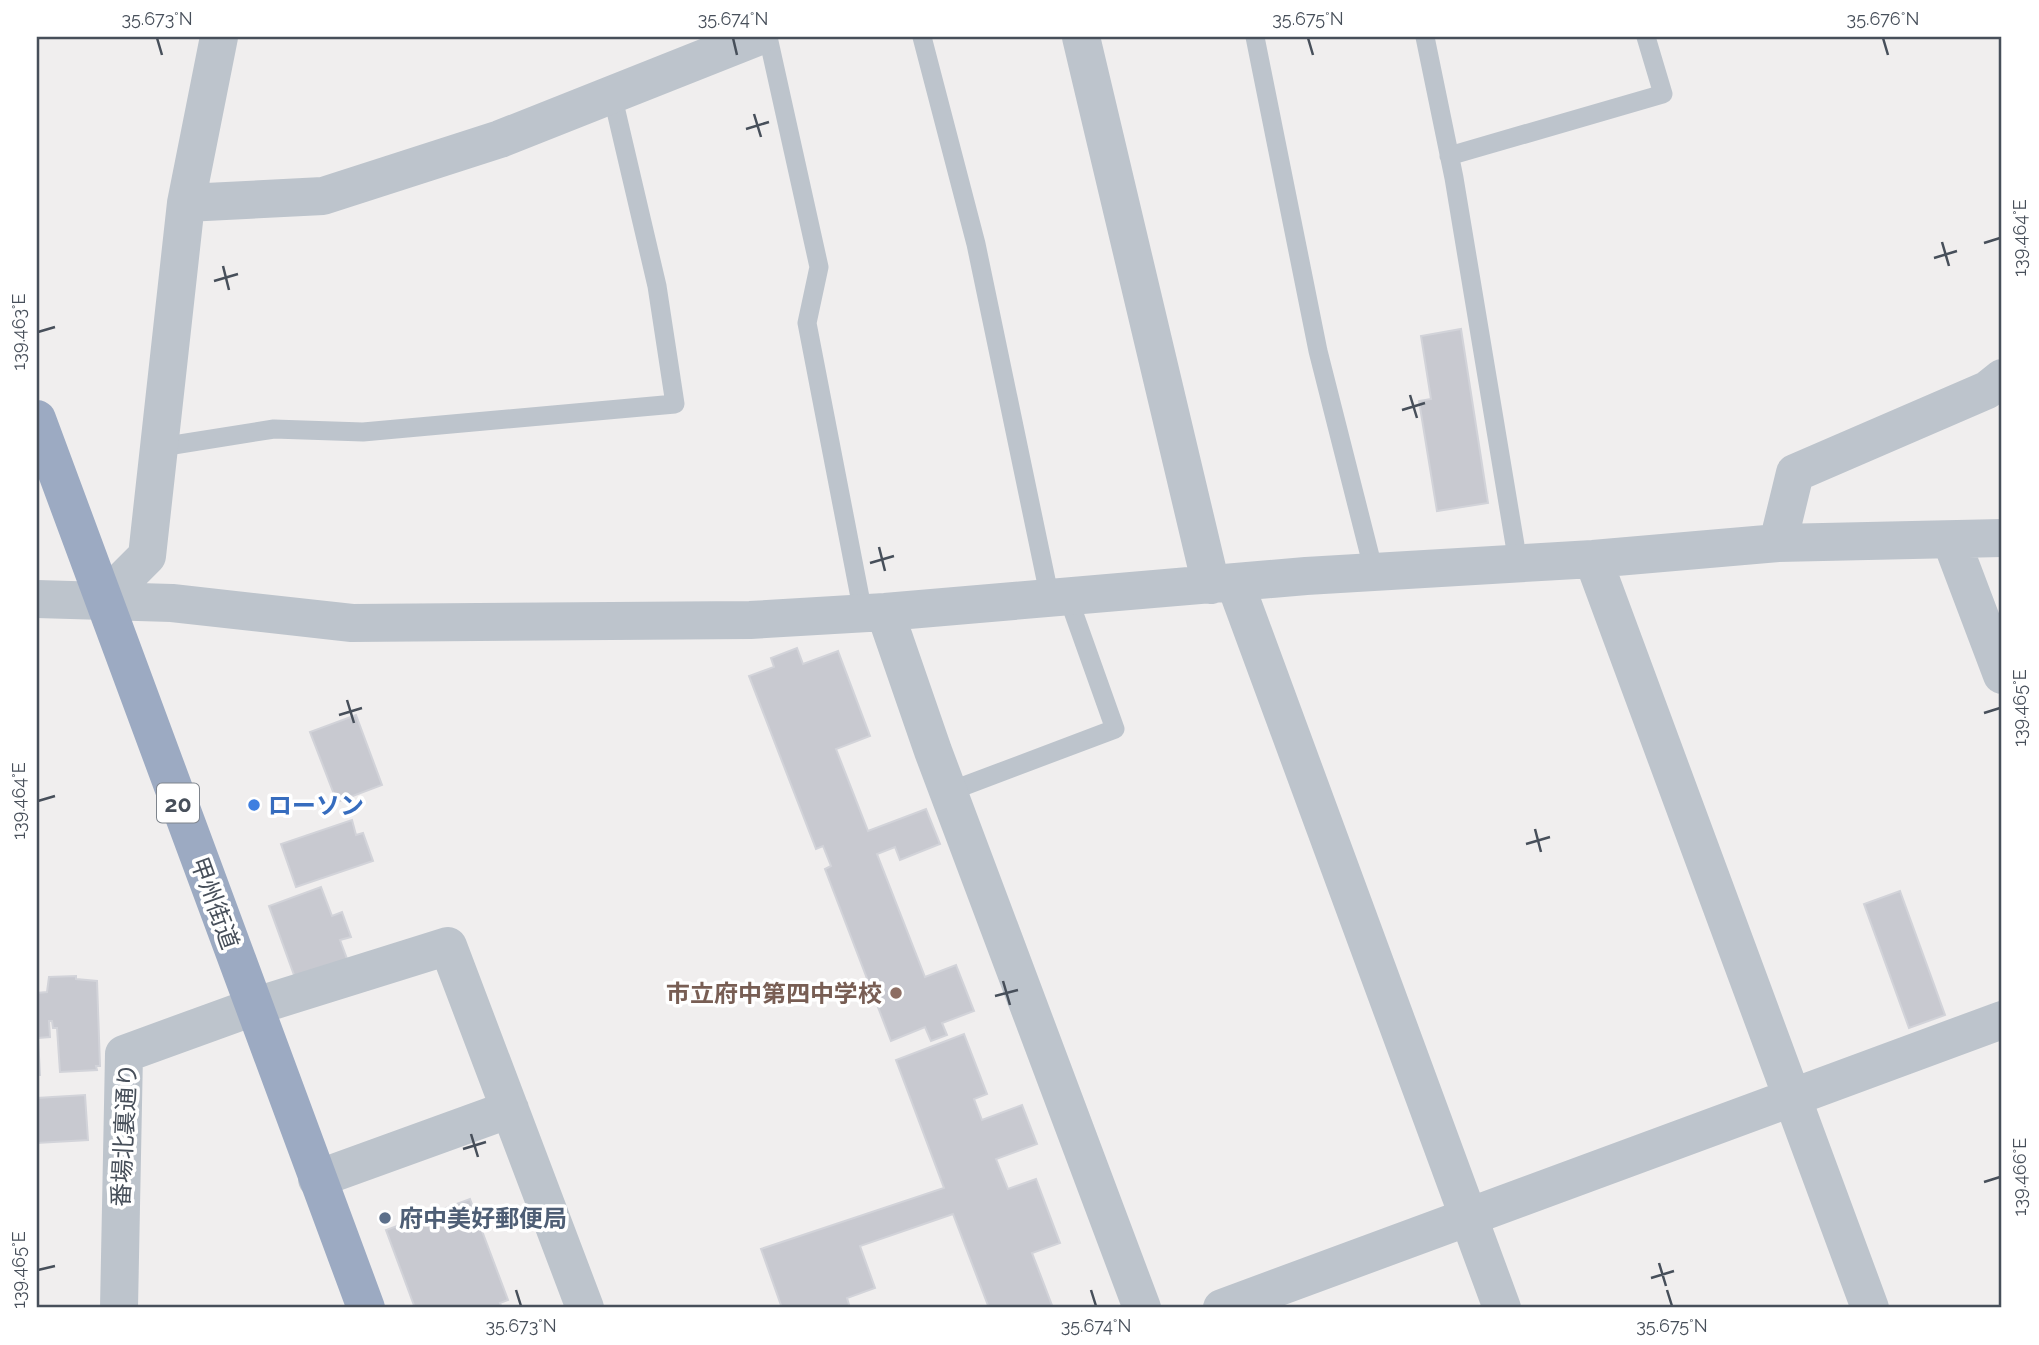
<svg xmlns="http://www.w3.org/2000/svg" width="2039" height="1345" font-family="Raleway,'Noto Sans JP',sans-serif">
<style>
.building{fill:#c8c9d0;stroke:#d2d3d9;stroke-width:2}
.lines{fill:none;stroke-linecap:round;stroke-linejoin:round}
.service{stroke:#bdc4cc;stroke-width:19}
.minor{stroke:#bdc4cc;stroke-width:38}
.trunk{stroke:#9caac2;stroke-width:38}
.ticks{fill:none;stroke:#474f5a;stroke-width:2.5}
.shop-dot{fill:#3f7fe0;stroke:#fff;stroke-width:2.5}
.education-dot{fill:#8d6e63;stroke:#fff;stroke-width:2.5}
.service-dot{fill:#5c6f8a;stroke:#fff;stroke-width:2.5}
.labels{text-anchor:middle;dominant-baseline:central;stroke-width:7;stroke-linejoin:round;paint-order:stroke}
.shield{fill:#fff;stroke:#7e848c;stroke-width:2}
.shield-label{font-size:23px;font-weight:bold;fill:#474f5a}
.shop-label{font-size:24px;font-weight:bold;fill:#366cbe;stroke:#fff;text-anchor:start}
.street-label{font-size:24px;fill:#474f5a;stroke:#fff}
.education-label{font-size:24px;font-weight:bold;fill:#785e54;stroke:#fff;text-anchor:end}
.service-label{font-size:24px;font-weight:bold;fill:#4e5e75;stroke:#fff;text-anchor:start}
.neatline{fill:none;stroke:#474f5a;stroke-width:2.5}
.ticks-label{font-size:18px;text-anchor:middle;fill:#474f5a}
</style>
<rect width="100%" height="100%" fill="#f0eeee"/>
<path class="building" d="M1461,329L1488,503L1437,511L1419,401L1431,399L1421,336Z
M797,648L803,664L838,651L870,736L836,749L868,831L926,809L940,844L900,860L895,847L877,854L925,977L956,965L974,1011L942,1023L947,1035L931,1041L925,1027L891,1041L825,869L831,866L823,846L816,849L749,676L774,667L771,658Z
M356,715L382,785L337,802L310,732Z
M352,820L356,835L363,833L373,861L296,887L281,844Z
M321,887L332,916L342,912L351,937L340,940L350,967L298,986L269,906Z
M1900,891L1945,1015L1909,1028L1864,904Z
M76,976V979L97,981L100,1066H96L97,1070L60,1072L57,1028H53L52,1021H49L50,1037L38,1038L40,1075H37V993L47,992L49,977Z
M964,1034L987,1094L974,1099L982,1120L1022,1105L1037,1144L996,1159L1008,1189L1036,1179L1060,1243L1032,1253L1053,1308H989L953,1214L860,1246L875,1288L847,1298L850,1308H782L761,1249L944,1188L896,1060Z
M85,1095L88,1140L37,1143V1098Z
M470,1199L508,1300L500,1303L502,1308H415L386,1230Z"/>
<g class="lines">
<path class="service" d="M768,37L819,267L807,323L863,613
M922,37L976,244L1050,599
M1255,37L1318,351L1374,572
M1425,37L1454,178L1518,563
M1449,156L1663,94L1646,37
M161,447L274,429L363,432L675,404L657,286L612,94
M948,792L1115,729L1068,597"/>
<path class="minor" d="M1081,37L1211,585
M186,203L323,196L500,139L757,37
M1951,540L2002,675
M1778,543L1795,473L1987,390L2002,378
M1593,559L1870,1308
M1235,583L1502,1308
M37,599L172,603L352,623L750,620L885,612L1306,576L1593,559L1778,543L2002,538
M104,599L147,556L186,203L219,37
M885,612L933,751L1142,1308
M317,1179L510,1109
M119,1308L124,1054L253,1007L448,946L585,1308
M1222,1308L2002,1020"/>
<path class="trunk" d="M37,419L366,1308"/>
</g>
<path class="ticks" d="M157,38L162,55M733,38L737,55M1308,38L1313,55M1883,38L1888,55M754,114L761,137M746,129L769,122M1942,242L1949,266M1984,243L2000,238M1934,258L1957,251M223,266L229,290M214,281L238,274M38,332L55,327M1410,395L1417,418M1402,410L1425,403M879,547L885,571M870,563L894,556M347,700L354,723M1984,713L2000,708M339,715L362,708M38,801L55,796M1535,829L1541,852M1526,844L1550,837M1003,981L1010,1005M995,996L1018,990M471,1134L478,1157M463,1149L486,1142M1984,1182L2000,1177M1659,1263L1666,1286M38,1270L55,1266M1651,1278L1674,1271M516,1290L521,1306M1091,1290L1096,1306M1667,1290L1672,1306"/>
<circle class="shop-dot" cx="254" cy="805" r="7"/>
<circle class="education-dot" cx="896" cy="993" r="7"/>
<circle class="service-dot" cx="385" cy="1218" r="7"/>
<g class="labels">
<rect class="shield" x="157" y="783.5" width="42" height="39" rx="5"/>
<g class="shield-label">
<text x="178" y="803">20</text>
</g>
<g class="shop-label">
<text x="268" y="805">ローソン</text>
</g>
<g class="street-label">
<text transform="translate(215 903) rotate(70)">甲州街道</text>
<text transform="translate(124 1135) rotate(-87)">番場北裏通り</text>
</g>
<g class="education-label">
<text x="882" y="993">市立府中第四中学校</text>
</g>
<g class="service-label">
<text x="399" y="1218">府中美好郵便局</text>
</g>
</g>
<rect width="2039" height="1345" fill="none" stroke="#ffffff" stroke-width="77"/>
<rect x="38" y="38" width="1962" height="1268" class="neatline"/>
<g class="ticks-label">
<text x="157" y="25">35.673°N</text>
<text x="733" y="25">35.674°N</text>
<text x="1308" y="25">35.675°N</text>
<text x="1883" y="25">35.676°N</text>
<text transform="translate(2020 238) rotate(-90)" y="6">139.464°E</text>
<text transform="translate(19 332) rotate(-90)" y="6">139.463°E</text>
<text transform="translate(2020 708) rotate(-90)" y="6">139.465°E</text>
<text transform="translate(19 801) rotate(-90)" y="6">139.464°E</text>
<text transform="translate(2020 1177) rotate(-90)" y="6">139.466°E</text>
<text transform="translate(19 1270) rotate(-90)" y="6">139.465°E</text>
<text x="521" y="1332">35.673°N</text>
<text x="1096" y="1332">35.674°N</text>
<text x="1672" y="1332">35.675°N</text>
</g>
</svg>
